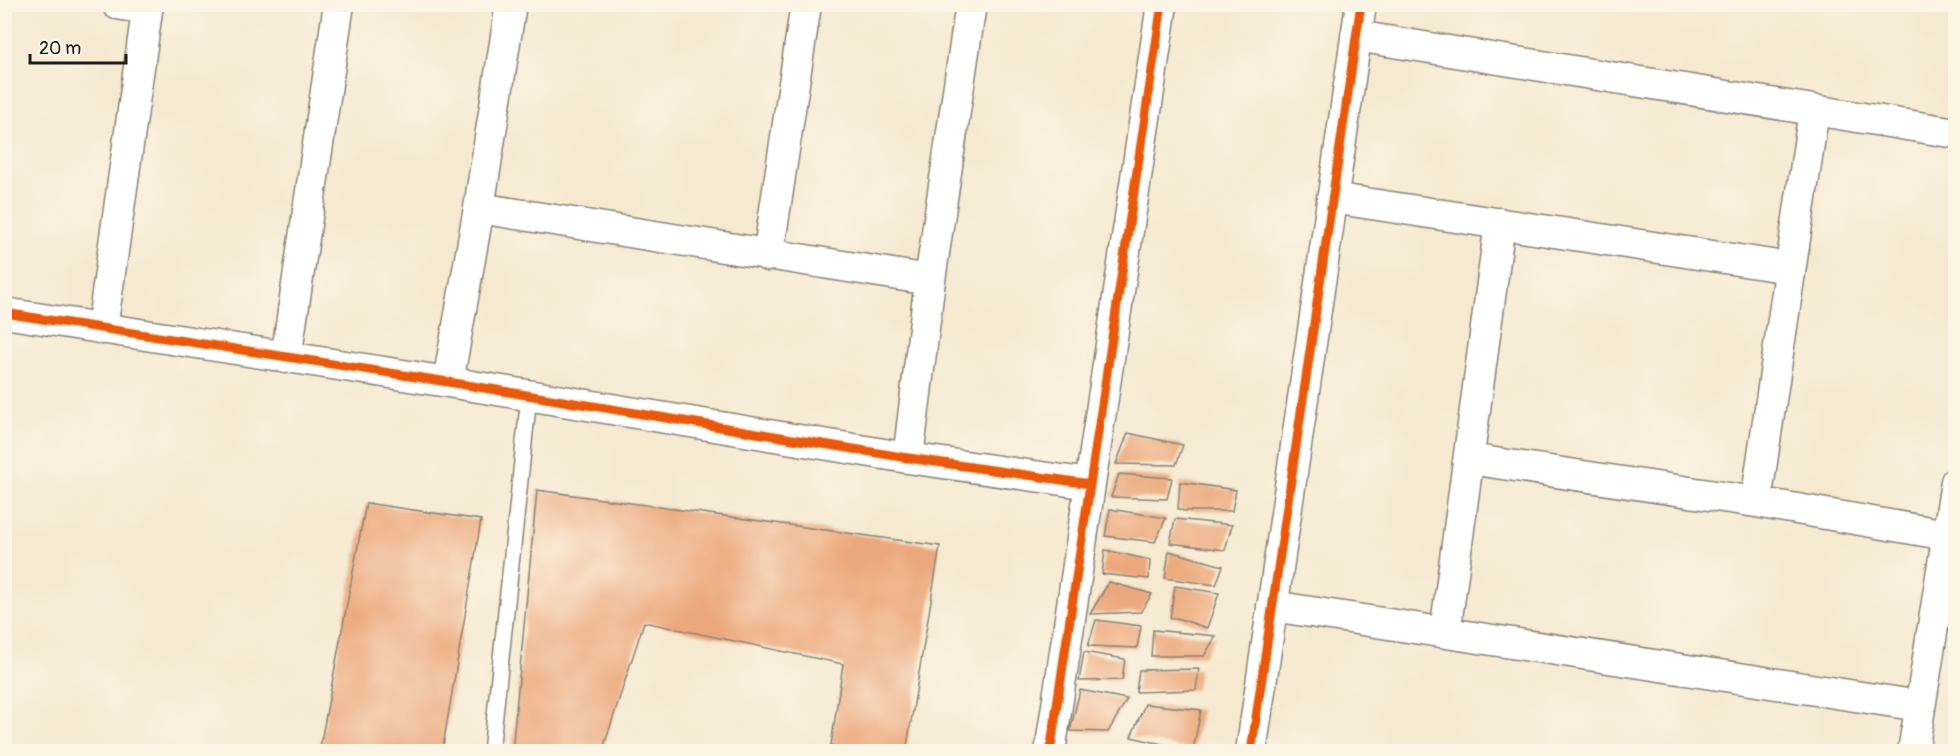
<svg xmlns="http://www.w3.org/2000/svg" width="1960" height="756" font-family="Pangolin,sans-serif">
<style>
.building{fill:#eca87b}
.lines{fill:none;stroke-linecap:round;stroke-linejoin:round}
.lane-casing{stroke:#888276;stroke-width:18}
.street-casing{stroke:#888276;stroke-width:33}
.lane{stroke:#fff;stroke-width:15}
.street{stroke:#fff;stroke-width:30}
.cycleway-casing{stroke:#fcf5e5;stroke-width:13}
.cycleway{stroke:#e8590c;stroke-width:9}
</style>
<rect width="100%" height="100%" fill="#fcf5e5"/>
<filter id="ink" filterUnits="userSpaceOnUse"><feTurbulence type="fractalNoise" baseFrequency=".0167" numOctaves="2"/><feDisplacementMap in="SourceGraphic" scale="12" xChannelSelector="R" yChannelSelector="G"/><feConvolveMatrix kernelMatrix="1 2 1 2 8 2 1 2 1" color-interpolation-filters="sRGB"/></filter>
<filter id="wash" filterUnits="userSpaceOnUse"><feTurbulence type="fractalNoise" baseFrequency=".008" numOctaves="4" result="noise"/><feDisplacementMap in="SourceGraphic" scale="24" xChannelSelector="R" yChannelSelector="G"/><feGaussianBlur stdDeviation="1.35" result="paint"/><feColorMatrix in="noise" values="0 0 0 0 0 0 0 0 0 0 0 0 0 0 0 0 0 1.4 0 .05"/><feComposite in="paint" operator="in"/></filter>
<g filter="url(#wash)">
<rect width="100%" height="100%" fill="#f5e9d0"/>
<g id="blocks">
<path class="building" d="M1128,433L1183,445L1176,465L1116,464Z
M1119,474L1172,478L1167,499L1111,497Z
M1180,482L1236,490L1232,511H1184L1178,509Z
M537,490L940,546L906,752H830L843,664L644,622L602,752H512Z
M366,503L481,520L442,752H319Z
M1110,509L1166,518L1155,542L1105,536Z
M1175,519L1232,525L1225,550L1170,543Z
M1105,550L1150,560L1149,579L1102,574Z
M1169,551L1223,566L1216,585L1165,578Z
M1109,582L1152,594L1141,612L1090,614Z
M1175,586L1219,593L1207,628L1177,618H1170Z
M1096,620L1141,626L1137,648L1088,646Z
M1153,630L1216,636L1204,656H1151Z
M1084,652L1125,659L1122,680L1079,681Z
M1199,669L1196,690L1136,692L1139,670Z
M1080,690L1127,699L1108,732L1070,731Z
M1145,704L1201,710L1193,751L1131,737Z"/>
</g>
</g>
<g filter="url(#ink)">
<use href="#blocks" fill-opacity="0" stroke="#888276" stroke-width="1.5"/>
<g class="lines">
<g class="lane-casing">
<path id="lane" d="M491,752L529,396"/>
</g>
<g class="street-casing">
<path id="street" d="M117,4L147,9
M1356,36L1956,133
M1332,198L1790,268
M479,208L930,280
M768,256L806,4
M4,313L448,382L908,458L1090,484
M102,329L148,4
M286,358L339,4
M448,382L479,208L511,4
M908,458L930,280L971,4
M1469,459L1756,502L1947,535
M1756,502L1814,110
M1272,606L1920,706
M1445,633L1500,223
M1050,752L1162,4
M1251,752L1361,4
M1913,752L1956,482"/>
</g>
<use href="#lane" class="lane"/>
<use href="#street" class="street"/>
<g class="cycleway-casing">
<path id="cycleway" d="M4,313L448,382L908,458L1090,484
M1050,752L1162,4
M1251,752L1361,4"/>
</g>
<use href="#cycleway" class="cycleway"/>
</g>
</g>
<rect width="1960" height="756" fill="none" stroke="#fcf5e5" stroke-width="24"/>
<path d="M30 54v9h96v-9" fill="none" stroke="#1c1c1c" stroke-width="3"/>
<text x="39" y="54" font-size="18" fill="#1c1c1c" stroke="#fcf5e5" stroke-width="4.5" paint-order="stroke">20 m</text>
</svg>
